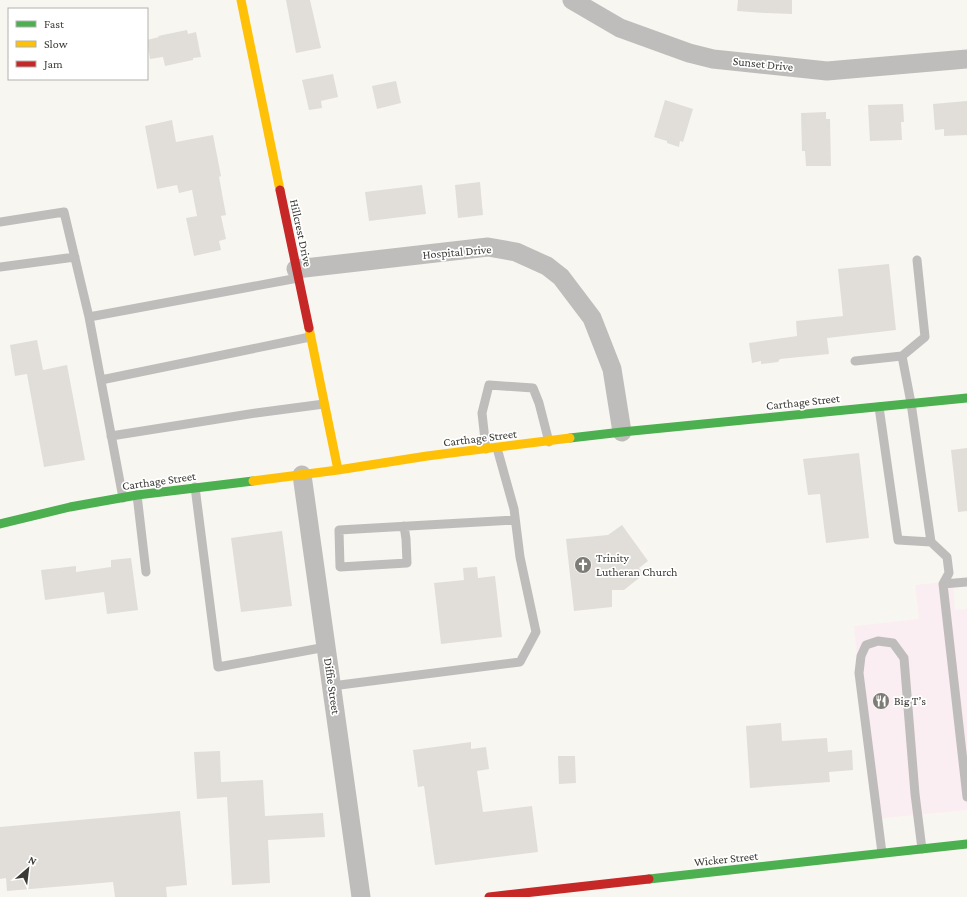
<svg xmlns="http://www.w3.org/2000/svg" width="967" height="897" font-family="'Crimson Pro',serif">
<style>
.commercial{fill:#fbeef2}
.building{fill:#e1ded9}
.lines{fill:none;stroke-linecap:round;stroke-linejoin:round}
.lane{stroke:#bfbdbc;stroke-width:9}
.street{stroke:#bfbdbc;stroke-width:19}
.fast{stroke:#4caf50;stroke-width:9}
.slow{stroke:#ffc107;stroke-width:9}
.jam{stroke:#c62828;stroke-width:9}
.labels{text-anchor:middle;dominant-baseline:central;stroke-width:3.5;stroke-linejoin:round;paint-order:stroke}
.street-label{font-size:12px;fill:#3c3b36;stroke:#fff}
.poi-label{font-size:12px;fill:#3c3b36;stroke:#fff;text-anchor:start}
</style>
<rect width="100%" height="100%" fill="#f8f6f0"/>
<path class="commercial" d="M953,581L955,610L967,609V810L874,819L854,626L919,619L915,585Z"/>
<path class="building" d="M286,0H310L321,48L296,53Z
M738,0H792V14L765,13L737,11Z
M187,30L188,34L196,32L201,57L193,58V60L165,66L163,57L150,59L147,40L159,37L158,36Z
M333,74L338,97L321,101L322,108L309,110L302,80Z
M396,81L401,103L377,109L372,86Z
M665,100L693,109L683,142L680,141L679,147L667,143V141L654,137Z
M967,101V135L944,136V129L935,130L933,104Z
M903,104L904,122H901L902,140L870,141L868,105Z
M826,112V119H830L831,166H806L805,151H802L801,113Z
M172,120L176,142L213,135L221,176L219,177L226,215L221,216L226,239L219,241L221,250L194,256L186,218L197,216L192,190L179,193L177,185L157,189L145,126Z
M480,182L483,215L458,218L455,185Z
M422,185L426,214L369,221L365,192Z
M889,264L896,330L827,338L829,354L780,359L778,362L761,364V361L752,363L749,343L797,336L796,321L843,316L838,269Z
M37,340L43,370L67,365L85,460L44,467L27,374L15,376L10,345Z
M967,448V511L958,512L951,450Z
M859,453L869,538L826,543L820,494L808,495L803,459Z
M622,525L648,561L639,568L644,574L624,590H612V607L574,611L566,539L608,535Z
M282,531L292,606L241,612L231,538Z
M131,558L138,610L107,614L104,592L45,600L41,570L76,566V572L111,567V560Z
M477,567L478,578L495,576L502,637L441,644L434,583L464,580L463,568Z
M781,723L782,741L827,738L828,752L852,750L853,770L829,772L830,782L750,788L746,726Z
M471,742V749L486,747L489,769L477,771L483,812L532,806L538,852L435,865L424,786L418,787L413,750Z
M220,751L221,782L263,780L265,816L323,813L325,837L268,840L270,883L232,885L227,797L197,799L194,752Z
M558,756H575L576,783L559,784Z
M180,811L187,885L166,887L167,897H115L113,882L7,891L6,878L0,879V827Z"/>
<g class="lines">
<path class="lane" d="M0,222L64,212L89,317
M917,260L925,337L902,356L911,403L931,542L947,557L949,573L943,584L967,797
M0,267L75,257
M855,361L902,356
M101,380L310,337
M879,407L898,540L931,542
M111,436L256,413L324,404
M486,449L482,413L489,385L533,388L539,403L549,442
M195,487L218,667L326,647
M137,495L146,572
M123,498L89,317L298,278
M404,526L406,539L407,563L340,567L339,530L515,520
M943,584L967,582
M332,686L520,662L536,632L520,557L514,509L497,448
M882,853L859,673L861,656L866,645L878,641L893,643L904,658L915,794L922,849"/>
<path class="street" d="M572,0L620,28L689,53L713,59L827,71L967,59
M296,269L488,247L516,252L547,266L561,277L592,318L612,369L622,432
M302,475L361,897"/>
<path class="fast" d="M570,438L622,432L967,398
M0,524L70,507L137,495L253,481
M649,879L967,844"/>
<path class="slow" d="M241,0L280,190
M309,328L338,470
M253,481L338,470L427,456L570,438"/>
<path class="jam" d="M280,190L309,328
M489,897L649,879"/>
</g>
<defs>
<g id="church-disc" transform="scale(0.9)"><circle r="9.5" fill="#7e7c77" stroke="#fff"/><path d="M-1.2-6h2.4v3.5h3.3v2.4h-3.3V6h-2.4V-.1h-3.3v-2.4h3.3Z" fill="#fff"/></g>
<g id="restaurant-disc" transform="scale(0.9)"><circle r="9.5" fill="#7e7c77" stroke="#fff"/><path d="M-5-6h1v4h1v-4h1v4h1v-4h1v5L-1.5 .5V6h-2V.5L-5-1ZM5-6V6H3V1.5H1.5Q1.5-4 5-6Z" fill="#fff"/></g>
</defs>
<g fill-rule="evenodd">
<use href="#church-disc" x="583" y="565"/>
<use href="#restaurant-disc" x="881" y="701"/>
</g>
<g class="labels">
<g class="street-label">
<text transform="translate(763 64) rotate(6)">Sunset Drive</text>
<text transform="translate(301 233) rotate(78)">Hillcrest Drive</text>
<text transform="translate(457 252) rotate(-5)">Hospital Drive</text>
<text transform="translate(803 402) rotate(-6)">Carthage Street</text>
<text transform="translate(480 438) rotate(-7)">Carthage Street</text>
<text transform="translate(159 481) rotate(-8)">Carthage Street</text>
<text transform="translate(332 686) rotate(82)">Diffie Street</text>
<text transform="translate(726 859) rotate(-6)">Wicker Street</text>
</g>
<g class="poi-label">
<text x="596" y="558">Trinity<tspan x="596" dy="14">Lutheran Church</tspan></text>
<text x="894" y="701">Big T’s</text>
</g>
</g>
<rect x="8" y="8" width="140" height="72" fill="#ffffff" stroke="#b1b1af"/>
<rect x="16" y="21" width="20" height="6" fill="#4caf50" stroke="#b1b1af"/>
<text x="44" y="28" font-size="12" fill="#3c3b36">Fast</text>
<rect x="16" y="41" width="20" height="6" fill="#ffc107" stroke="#b1b1af"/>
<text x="44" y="48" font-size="12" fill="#3c3b36">Slow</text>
<rect x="16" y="61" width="20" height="6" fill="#c62828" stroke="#b1b1af"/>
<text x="44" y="68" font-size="12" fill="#3c3b36">Jam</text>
<g transform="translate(28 869) rotate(28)" stroke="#ffffff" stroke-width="3" paint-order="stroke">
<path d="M0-3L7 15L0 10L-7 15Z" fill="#3c3b36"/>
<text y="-6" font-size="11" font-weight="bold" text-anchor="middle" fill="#3c3b36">N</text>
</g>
</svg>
